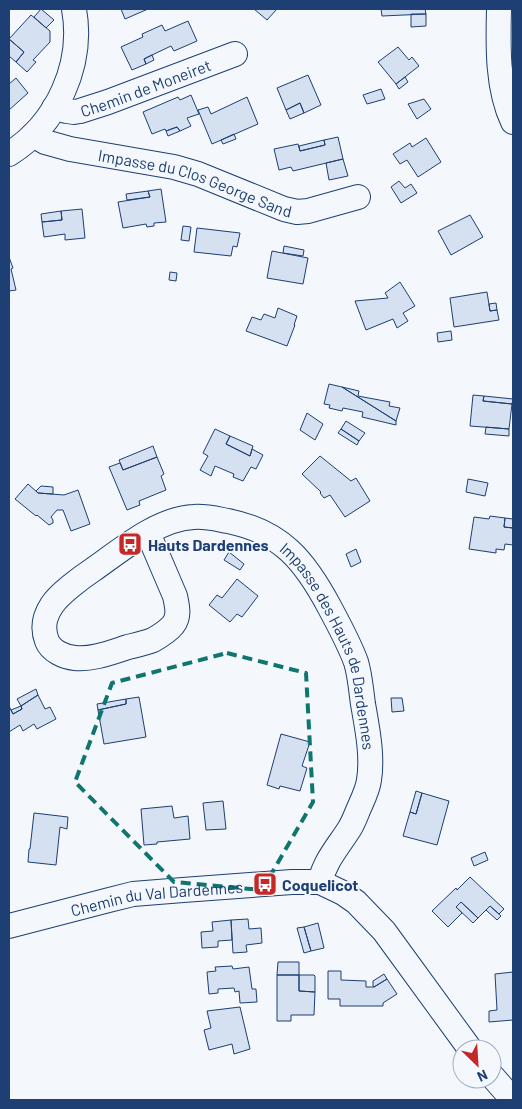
<svg xmlns="http://www.w3.org/2000/svg" width="522" height="1109" font-family="Barlow,sans-serif">
<style>
.building{fill:#d5e0f0;stroke:#1d3f73}
.lines{fill:none;stroke-linecap:round;stroke-linejoin:round}
.minor-casing{stroke:#1d3f73;stroke-width:26}
.minor{stroke:#f4f7fb;stroke-width:24}
.marked{fill:none;stroke:#0f766e;stroke-width:4;stroke-dasharray:10 6;stroke-linejoin:round}
.labels{text-anchor:middle;dominant-baseline:central;stroke-width:4;stroke-linejoin:round;paint-order:stroke}
.street-label{font-size:16px;fill:#1d3f73;stroke:#f4f7fb}
.poi-label{font-size:16px;font-weight:bold;fill:#1d3f73;stroke:#f4f7fb;text-anchor:start}
</style>
<rect width="100%" height="100%" fill="#f4f7fb"/>
<path class="building" d="M41,9L54,20L46,28L34,17Z
M121,9H148L125,19Z
M254,9H277L267,20Z
M381,9H425L426,14L382,16Z
M411,14H426V26L411,27Z
M31,15L50,31V42L33,60L36,62L27,72L16,62L24,52L9,39Z
M188,21L197,41L174,51L171,46L152,55L144,59L146,64L132,70L121,47L143,37L142,34L162,25L165,31Z
M9,39L24,52L16,62L9,56Z
M398,47L409,60L412,57L419,66L396,84L378,62Z
M152,55L154,60L146,64L144,59Z
M308,75L321,105L304,113L300,103L286,110L277,88Z
M405,77L408,82L399,89L396,84Z
M16,78L28,93L9,110V84Z
M381,89L385,99L367,104L363,95Z
M191,95L199,114L187,118L191,126L180,131L177,127L166,131L165,129L152,134L143,112L178,97L180,100Z
M247,97L258,124L212,144L198,110L208,107L211,114Z
M424,99L431,109L417,119L408,104Z
M300,103L304,113L290,119L286,110Z
M177,127L180,131L168,136L166,131Z
M234,134L236,139L223,144L221,140Z
M338,137L343,159L293,171L291,167L279,170L274,149L298,144L300,151L325,145L324,140Z
M426,138L441,162L418,177L407,160L400,164L393,154L410,143L412,147Z
M324,140L325,145L300,151L299,146Z
M343,159L348,176L329,180L326,163Z
M399,181L405,188L411,184L417,193L401,203L391,187Z
M161,189L166,222L154,223V226L147,227L146,224L123,228L118,202L150,197L148,191Z
M148,191L150,197L127,200L126,194Z
M82,209L85,238L65,240V234L44,237L42,222L62,220L61,211Z
M61,211L62,220L42,222L41,214Z
M470,215L483,237L451,255L438,231Z
M183,226L191,227L189,241L181,240Z
M197,228L240,233L237,247L233,246L231,256L194,252Z
M284,246L304,250L303,256L283,253Z
M272,251L308,258L303,284L267,278Z
M9,257L13,268L11,269L16,290L9,291Z
M170,272L177,273L176,281L169,280Z
M400,282L415,306L403,313L408,321L397,328L393,319L366,330L355,301L388,298L385,293Z
M487,292L490,311L497,310L499,320L454,327L450,298Z
M496,303L497,310L490,311L489,304Z
M278,308L297,316L294,325H295L287,346L246,331L252,317L261,320L264,314L275,318Z
M451,331L452,340L438,342L437,333Z
M329,384L342,387L396,421V425L362,417L363,412L343,408L342,411L329,408L330,405L324,404Z
M342,387L359,391L358,396L390,402L389,406L400,408L396,421Z
M473,395L484,396L483,401L512,404L509,429L470,426Z
M484,396L513,399L512,404L483,401Z
M307,413L323,424L315,440L300,430Z
M346,421L365,433L359,441L341,429Z
M486,427L509,429V436L485,434Z
M215,429L230,436L226,444L250,456L252,449L263,455L256,469L251,467L243,481L233,477L234,474L215,466L211,476L200,470L208,456L203,453Z
M341,429L359,441L357,445L338,433Z
M230,436L253,446L250,456L226,444Z
M153,446L157,457L123,470L119,460Z
M320,456L351,481L356,478L370,501L345,517L330,495L324,498L320,493L321,492L302,474Z
M157,457L164,474L161,476L166,490L139,501L140,505L127,510L109,467L120,463L123,470Z
M468,479L488,483L485,496L466,492Z
M28,484L38,493L64,495L78,490L90,524L71,531L63,510H57L51,517L53,520V523L49,525L37,515L36,516L15,499Z
M41,486L53,487V494L38,493L36,491Z
M490,516L505,518L504,527L513,528V545L505,544L504,550L496,549V553L469,549L474,517L489,519Z
M505,518L513,519V528L504,527Z
M356,549L361,562L351,567L346,554Z
M229,552L244,564L240,570L224,560Z
M237,579L258,596L242,617L237,614L230,622L209,605L217,595L222,598Z
M36,689L38,695L21,706L17,699Z
M38,695L45,709L50,707L56,719L37,729L34,724L23,731L20,725L9,732V706L13,714L22,709L21,706Z
M139,697L146,737L104,744L98,710L126,704V699Z
M391,698H402L404,711L392,712Z
M126,699V704L98,710L97,704Z
M21,706L22,709L13,714L11,710Z
M281,734L310,742L302,766L307,768L300,791L280,786L279,789L267,785Z
M416,791L422,793L416,814L410,812Z
M422,793L449,801L437,845L403,836L410,812L416,814Z
M223,801L226,829L206,830L203,803Z
M172,806L174,818L188,816L190,839L157,842V844L144,845L141,809Z
M34,813L68,817L67,829L60,827L56,865L28,862L29,849H30Z
M485,852L488,860L474,866L471,858Z
M470,877L504,909L499,914L490,906L478,918L461,902L456,907L462,913L448,927L432,911L456,888L457,890Z
M461,902L478,918L473,923L456,907Z
M490,906L501,916L497,920L486,910Z
M248,919L249,929L261,928L262,943L246,945L247,952L233,953L231,920Z
M231,920L232,940L218,941V947L202,948L201,932L213,931L212,922Z
M318,923L324,948L311,951L304,927Z
M304,927L311,951L304,953L297,928Z
M278,962H299V975H277Z
M232,966L233,969L249,967L252,989H256L257,1002L240,1003L239,991L235,992L234,988L218,989V993L209,994L207,972L216,971L215,967Z
M328,971H341V980L366,981V987H374L387,979L397,994L383,1003V1006H340V999H328Z
M513,972V1020L489,1022V1011L497,1010L495,974Z
M384,974L387,979L374,987L373,986V981Z
M277,975H299V991L315,992L314,1015H291V1021H277Z
M299,975H314L315,976V992L299,991Z
M240,1007L250,1049L234,1054L232,1044L209,1050L204,1030L211,1028L207,1011Z"/>
<g class="lines">
<g class="minor-casing">
<g id="minor">
<path d="M499,9C498,46 497,88 513,122"/>
<path id="s1" d="M54,108L67,111L74,112L80,111L108,102L235,54"/>
<path id="s2" d="M33,135L45,142L70,149L174,167L198,174L284,209L297,212L308,211L358,197"/>
<path d="M9,154C57,124 84,65 74,9"/>
<path id="s3" d="M148,533L175,596C177,606 180,616 173,625C168,631 160,636 153,640C145,643 136,645 128,647C112,652 92,660 75,658C64,657 51,651 47,641C42,628 44,617 52,605C59,594 82,577 94,569C121,550 159,518 194,517C205,516 217,519 228,521C282,532 305,561 330,608C339,625 349,643 356,662C360,675 361,690 363,704C367,727 373,756 369,780C368,789 363,799 359,808C356,815 353,824 348,831C337,848 325,861 320,882"/>
<path id="s4" d="M9,926L109,900L133,894L183,890L292,882H320L343,893L356,902L384,931L470,1049"/>
<path d="M492,1076L513,1100"/>
</g>
</g>
<use href="#minor" class="minor"/>
</g>
<path class="marked" d="M227,653L306,673L313,802L262,890L174,882L75,782L112,683Z"/>
<defs>
<g id="bus-square" transform="scale(1.25)"><rect x="-9" y="-9" width="18" height="18" rx="4" fill="#c62828" stroke="#f4f7fb"/><path d="M-5-6H5V4H4V6H2V4H-2V6H-4V4H-5ZM-3.5-4V0h7V-4ZM-3.5 1.2v1.5H-2V1.2ZM2 1.2v1.5H3.5V1.2Z" fill="#fff"/></g>
</defs>
<g fill-rule="evenodd">
<use href="#bus-square" x="130" y="544"/>
<use href="#bus-square" x="265" y="884"/>
</g>
<g class="labels">
<g class="street-label">
<text stroke="none"><textPath href="#s1" startOffset="96">Chemin de Moneiret</textPath></text>
<text stroke="none"><textPath href="#s2" startOffset="170">Impasse du Clos George Sand</textPath></text>
<text stroke="none"><textPath href="#s3" startOffset="655">Impasse des Hauts de Dardennes</textPath></text>
<text stroke="none"><textPath href="#s4" startOffset="151">Chemin du Val Dardennes</textPath></text>
</g>
<g class="poi-label">
<text x="148" y="544">Hauts Dardennes</text>
<text x="282" y="884">Coquelicot</text>
</g>
</g>
<rect width="522" height="1109" fill="none" stroke="#1d3f73" stroke-width="20"/>
<g transform="translate(477 1064) rotate(155)"><circle r="24" fill="#f4f7fb" stroke="#9eadc5"/>
<path d="M0-4L9 19L0 12L-9 19Z" fill="#c62828"/>
<text y="-8" font-size="14" font-weight="bold" text-anchor="middle" fill="#1d3f73">N</text>
</g>
</svg>
